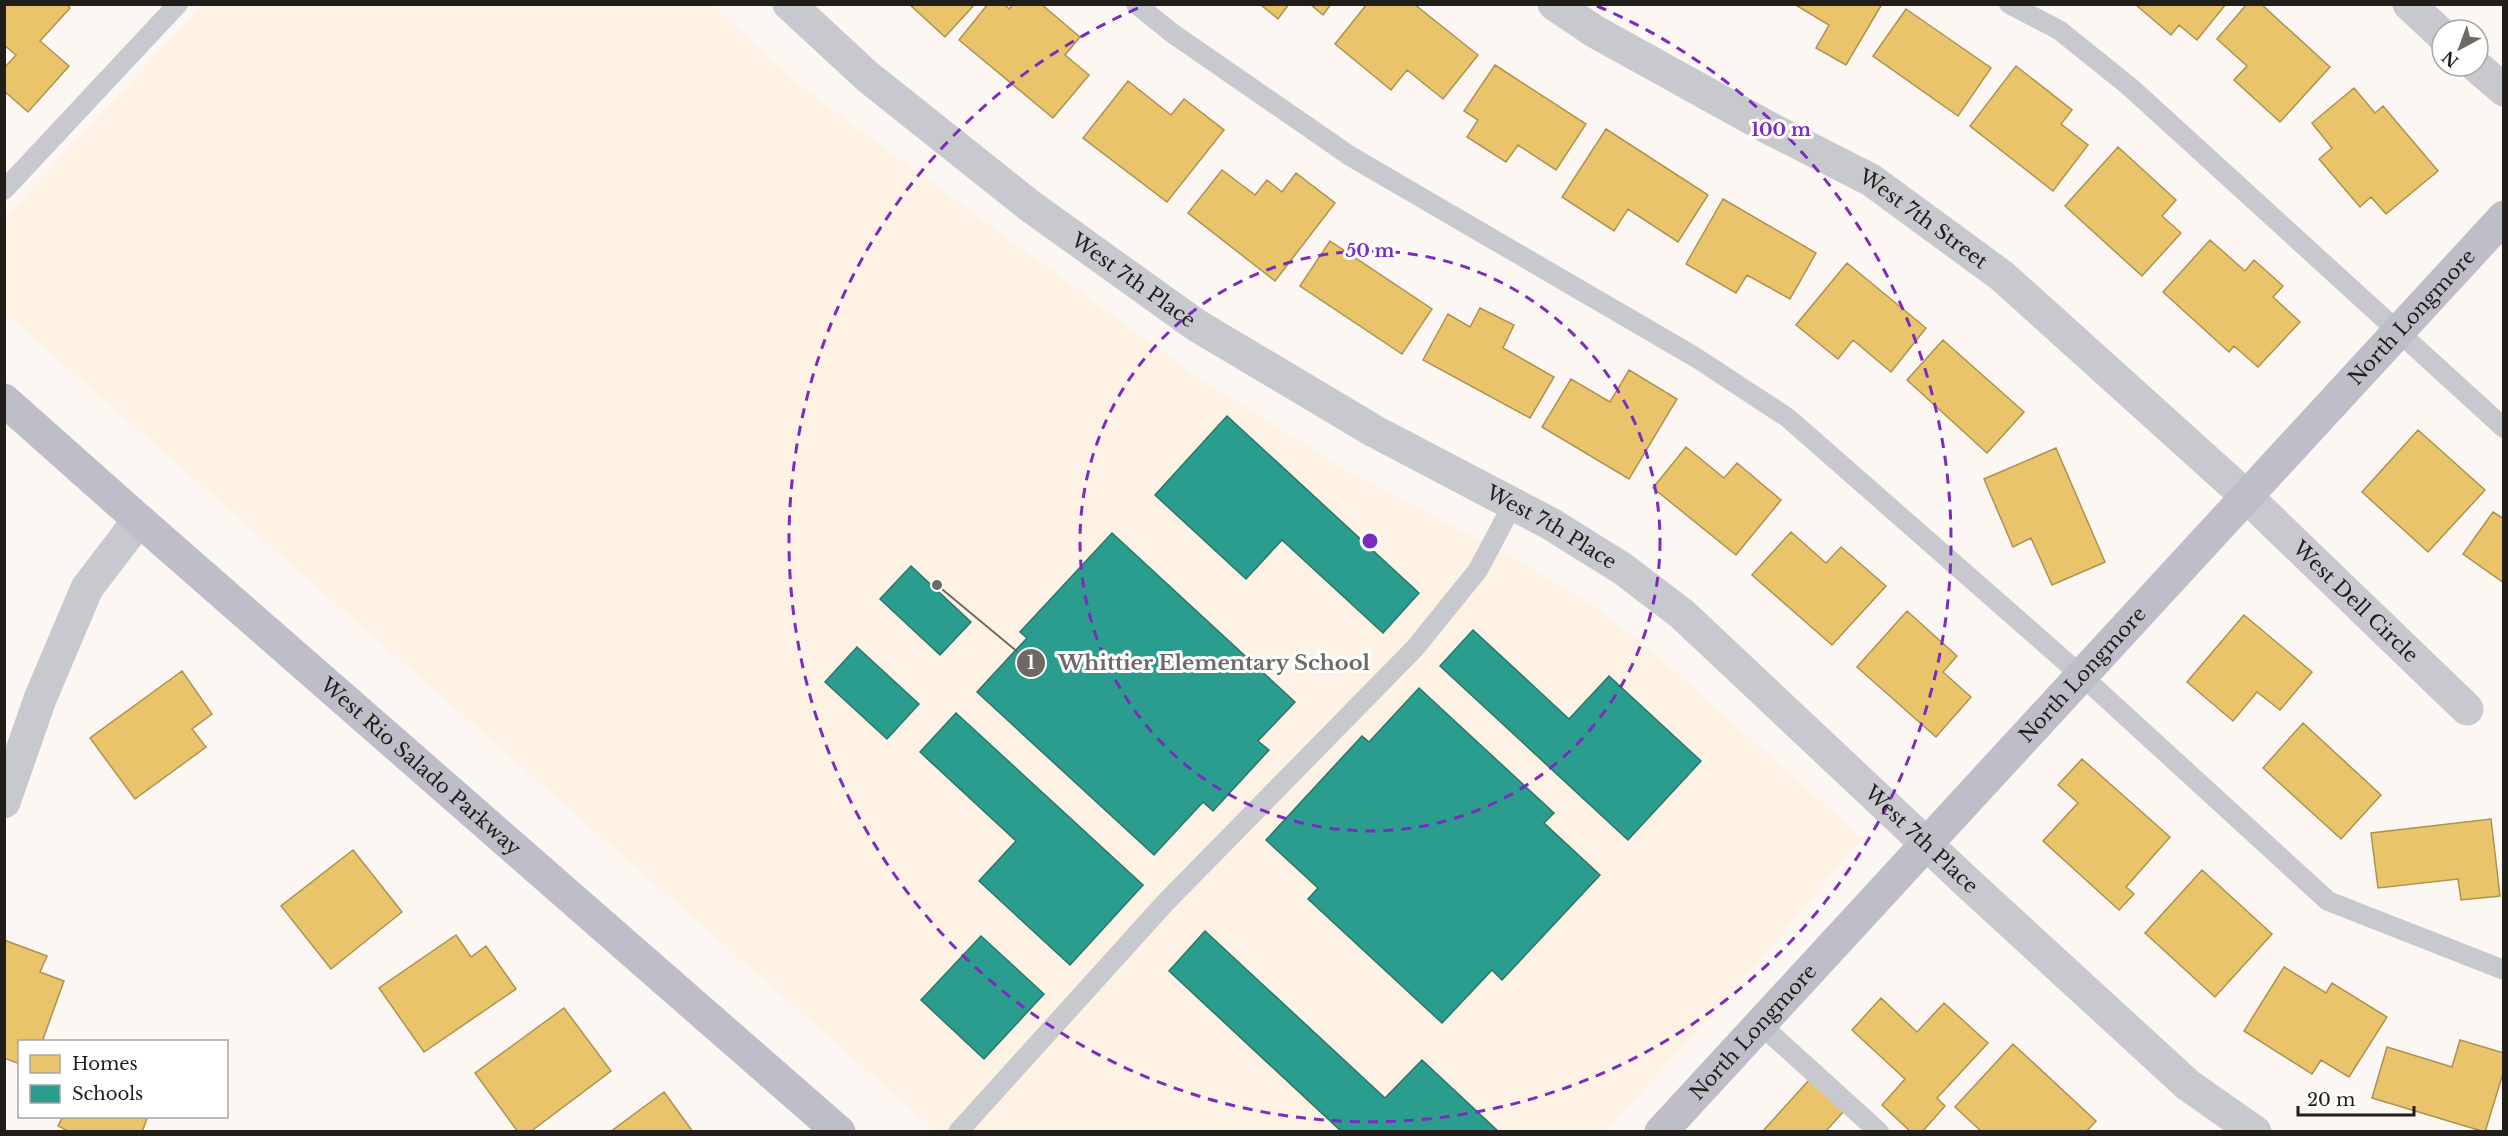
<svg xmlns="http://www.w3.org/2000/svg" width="2508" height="1136" font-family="'Libre Baskerville',serif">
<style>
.built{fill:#fdf2e4}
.homes{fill:#e9c46a;stroke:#ad9251;stroke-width:1.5}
.schools{fill:#2a9d8f;stroke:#27776b;stroke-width:1.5}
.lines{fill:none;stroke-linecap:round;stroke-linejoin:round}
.lane{stroke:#c8c8cf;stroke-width:20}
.street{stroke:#c8c8cf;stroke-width:33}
.secondary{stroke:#bebec8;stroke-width:33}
.ring{fill:none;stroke:#7b2cbf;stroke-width:3;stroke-dasharray:10 8}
.labels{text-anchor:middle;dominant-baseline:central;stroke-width:6;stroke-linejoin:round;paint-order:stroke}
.street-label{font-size:20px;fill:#211d18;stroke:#fff}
.centre{fill:#7b2cbf;stroke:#fff;stroke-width:3}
.ring-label{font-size:18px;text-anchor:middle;font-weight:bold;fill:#7b2cbf;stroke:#fff;stroke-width:6;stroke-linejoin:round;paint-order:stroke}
.leader{fill:none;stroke:#6e6964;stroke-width:2}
.callout-dot{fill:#6e6964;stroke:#fff;stroke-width:2}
.mark-label{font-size:18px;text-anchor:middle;font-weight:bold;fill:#fff}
.callout-label{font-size:21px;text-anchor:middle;font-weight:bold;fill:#6e6964;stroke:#fff;stroke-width:6;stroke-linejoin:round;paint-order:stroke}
</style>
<rect width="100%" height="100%" fill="#fcf7f2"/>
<path class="built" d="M202,5H712L799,85L1193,374L1346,470L1523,563L1595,607L1654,653L1862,838L1735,990L1605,1131H936L5,313L4,219Z"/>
<path class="homes" d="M4,4H66L70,8L40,41L69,66L28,112L4,91V68L16,55L4,45Z
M909,4H975L945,37Z
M988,4H1004L1009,9L1013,4H1041L1080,37L1065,55L1089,75L1053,118L959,40Z
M1260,4H1289L1278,19Z
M1310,4H1331L1323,15Z
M1367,4H1414L1478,55L1443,99L1407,70L1391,90L1335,44Z
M1794,4H1882L1846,65L1816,48L1829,25Z
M2135,4H2226L2197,40L2179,25L2171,35Z
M2247,4H2261L2330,67L2280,122L2234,80L2247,66L2217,39Z
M1906,9L1991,68L1958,116L1873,56Z
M1495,65L1586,124L1556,170L1518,145L1506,162L1467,137L1478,120L1464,111Z
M2016,66L2072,110L2061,124L2088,145L2053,191L1970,126Z
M1128,81L1171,115L1184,99L1224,130L1167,202L1083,138Z
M2354,88L2375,113L2383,106L2438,171L2386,214L2371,197L2360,207L2319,159L2332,148L2312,123Z
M1606,129L1708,195L1678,242L1628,209L1614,231L1562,197Z
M2118,147L2176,200L2162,216L2181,233L2142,276L2065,206Z
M1222,170L1255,195L1267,180L1282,192L1296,173L1335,203L1275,281L1188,213Z
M1723,199L1816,253L1790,299L1747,275L1736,293L1686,264Z
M2210,240L2245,271L2254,260L2283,286L2273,297L2300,322L2258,367L2234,346L2229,352L2163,292Z
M1330,241L1432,309L1402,354L1300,286Z
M1847,263L1926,328L1891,372L1853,340L1838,359L1796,325Z
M1480,308L1514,325L1503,348L1554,377L1530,418L1423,360L1448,314L1470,327Z
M1943,340L2024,412L1987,453L1907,380Z
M1629,370L1677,399L1629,479L1542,427L1571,379L1610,402Z
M2418,430L2485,490L2428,552L2362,492Z
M1686,447L1724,478L1737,463L1781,500L1736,555L1653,488Z
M2056,448L2105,562L2052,585L2031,538L2013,547L1984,479Z
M2493,512L2504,519V583L2463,554Z
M1791,532L1826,563L1841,547L1886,586L1832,645L1752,575Z
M1907,611L1957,656L1943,672L1971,697L1936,737L1857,667Z
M2244,615L2312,672L2280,710L2257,692L2233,721L2187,682Z
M182,671L212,714L192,729L206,747L135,799L90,738Z
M2303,723L2381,795L2341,839L2263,768Z
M2082,759L2170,837L2126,887L2134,894L2119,910L2043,841L2078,803L2058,785Z
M2491,819L2500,896L2461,900L2458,879L2378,888L2371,833Z
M353,850L402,912L331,969L281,906Z
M2202,870L2272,934L2215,997L2145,933Z
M456,935L471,957L486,946L516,989L424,1052L379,988Z
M4,940L47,956L40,972L64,981L42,1042H20V1064L4,1058Z
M2284,967L2326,993L2332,983L2387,1017L2349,1077L2321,1060L2312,1074L2244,1031Z
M1881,998L1917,1032L1944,1003L1988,1043L1937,1098L1945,1106L1922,1132H1911L1882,1105L1905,1079L1852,1030Z
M564,1008L611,1071L530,1132H518L475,1073Z
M2460,1040L2504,1053V1070L2485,1132L2372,1098L2387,1047L2452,1067Z
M2013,1044L2096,1121L2086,1132H1982L1955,1107Z
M1809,1080L1844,1111L1825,1132H1762Z
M664,1092L693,1132H610Z
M63,1116H148L142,1132H70L58,1126Z"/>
<path class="schools" d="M1227,416L1419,593L1383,633L1282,540L1246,579L1155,495Z
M1112,533L1295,702L1258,741L1269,750L1213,811L1203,802L1154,855L977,692L1027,638L1020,632Z
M911,566L971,622L940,655L880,599Z
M1473,630L1569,719L1609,676L1701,761L1628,840L1440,666Z
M857,647L919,704L887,739L825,682Z
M1419,688L1554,813L1544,823L1600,875L1502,980L1492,970L1442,1023L1308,899L1318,888L1266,840L1362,736L1369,742Z
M956,713L1143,885L1070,965L979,881L1016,841L920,752Z
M1205,931L1385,1098L1422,1060L1499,1132H1342L1169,971Z
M981,936L1044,994L984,1059L921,1000Z"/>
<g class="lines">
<path class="lane" d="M1136,4L1172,33L1350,156L1695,357L1788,418L2082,676L2328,901L2504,970
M2009,4L2059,30L2130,87L2504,428
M4,190L178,4
M1760,1024L1879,1132
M958,1132L1165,903L1415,648L1478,570L1513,504"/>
<g class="street">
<path id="s1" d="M789,4L868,77L1030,206L1196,325L1374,431L1551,524L1623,569L1682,614L1969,884L2188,1085L2255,1132"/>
<path id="s2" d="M1554,4L1594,31L1769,128L1871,180L2002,276L2246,496L2467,709"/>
<path d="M2409,4L2442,35"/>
<path d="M2476,66L2504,90"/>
<path d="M4,802L40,699L87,588L139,520"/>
</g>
<g class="secondary">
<path id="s3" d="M4,400L139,520L839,1132"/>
<path id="s4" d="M1661,1132L2504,217"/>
</g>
</g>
<g class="ring">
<circle cx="1370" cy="541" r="290"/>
<path d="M1597 6A581 581 0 1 1 1143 6"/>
</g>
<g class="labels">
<g class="street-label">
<text stroke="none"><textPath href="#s2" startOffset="428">West 7th Street</textPath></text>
<text stroke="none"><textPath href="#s1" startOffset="442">West 7th Place</textPath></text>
<text stroke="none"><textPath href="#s4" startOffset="1108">North Longmore</textPath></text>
<text stroke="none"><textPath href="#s1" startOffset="928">West 7th Place</textPath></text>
<text stroke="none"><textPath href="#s2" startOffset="1006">West Dell Circle</textPath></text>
<text stroke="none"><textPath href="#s4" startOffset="622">North Longmore</textPath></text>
<text stroke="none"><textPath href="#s3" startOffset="555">West Rio Salado Parkway</textPath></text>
<text stroke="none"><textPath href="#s1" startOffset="1414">West 7th Place</textPath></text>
<text stroke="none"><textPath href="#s4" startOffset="136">North Longmore</textPath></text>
</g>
</g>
<circle cx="1370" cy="541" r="9" class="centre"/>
<g class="ring-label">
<text x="1781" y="136">100 m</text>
<text x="1370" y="257">50 m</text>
</g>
<path class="leader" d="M937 585L1031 663"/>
<g class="callout-dot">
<circle cx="937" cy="585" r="6"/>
<circle cx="1031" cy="663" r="15"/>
</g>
<g class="mark-label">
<text x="1031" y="669">1</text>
</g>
<g class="callout-label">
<text x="1214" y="670">Whittier Elementary School</text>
</g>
<rect width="2508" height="1136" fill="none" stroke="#211d18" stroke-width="12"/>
<rect x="18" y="1040" width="210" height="78" fill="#ffffff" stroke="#a6a5a3" stroke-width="1.5"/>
<rect x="30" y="1055" width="30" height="18" fill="#e9c46a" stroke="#a6a5a3" stroke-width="1.5"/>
<text x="72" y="1070" font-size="18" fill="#211d18">Homes</text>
<rect x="30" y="1085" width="30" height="18" fill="#2a9d8f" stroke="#a6a5a3" stroke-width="1.5"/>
<text x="72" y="1100" font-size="18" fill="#211d18">Schools</text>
<g transform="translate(2460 48) rotate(221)"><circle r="28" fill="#ffffff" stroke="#a6a5a3" stroke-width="1.5"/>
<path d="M0-4.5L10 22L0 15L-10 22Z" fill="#6e6964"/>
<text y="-9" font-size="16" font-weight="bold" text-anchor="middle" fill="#211d18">N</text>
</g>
<path d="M2298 1106v9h116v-9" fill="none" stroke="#211d18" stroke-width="3"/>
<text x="2307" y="1106" font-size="18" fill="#211d18" stroke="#ffffff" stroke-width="4.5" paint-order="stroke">20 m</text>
</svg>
